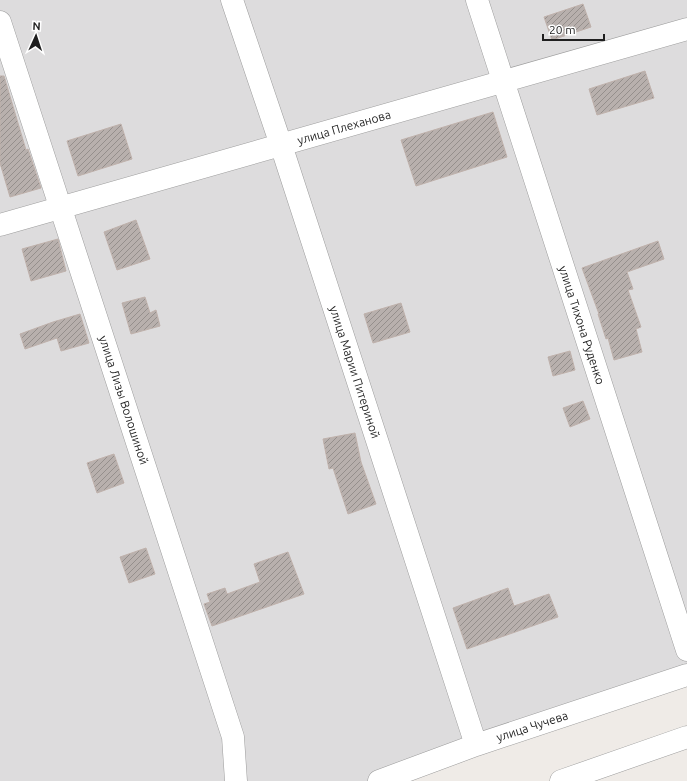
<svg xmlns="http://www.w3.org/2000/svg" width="687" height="781" font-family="Ubuntu,sans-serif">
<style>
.residential{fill:#dddcdd}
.building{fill:url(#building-hatch);stroke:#bfb1ab}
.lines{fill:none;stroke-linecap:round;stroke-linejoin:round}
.minor-casing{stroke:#9c9c9c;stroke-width:23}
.minor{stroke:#fff;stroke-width:22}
.labels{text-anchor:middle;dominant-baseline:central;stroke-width:4;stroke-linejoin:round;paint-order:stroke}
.street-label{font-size:12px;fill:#1f1f1f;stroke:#fff}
</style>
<defs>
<pattern id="building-hatch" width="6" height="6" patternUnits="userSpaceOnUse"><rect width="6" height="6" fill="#b8b0ad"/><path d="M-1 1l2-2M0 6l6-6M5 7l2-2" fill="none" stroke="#958f8c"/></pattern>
</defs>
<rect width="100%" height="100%" fill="#efebe7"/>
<path class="residential" d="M0,0H687V675L379,781H0Z"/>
<path class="building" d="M583,4L591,27L552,40L544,17Z
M645,71L654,98L597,115L589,89Z
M0,76H4L26,150L28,149L41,188L10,197L0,163Z
M493,112L507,157L416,186L401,140Z
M121,124L132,159L78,176L67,141Z
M136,220L150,259L117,270L104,232Z
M58,239L66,271L31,281L22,249Z
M658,241L664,259L627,272L633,289L628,290L641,327L636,329L642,352L614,360L608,338L606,339L598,314H599L582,268Z
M145,297L150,313L156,310L160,326L131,334L122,303Z
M401,303L410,332L373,343L364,314Z
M80,314L89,343L61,351L57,338L25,349L20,334L53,322Z
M570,351L575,370L553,376L548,357Z
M583,401L590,419L570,427L563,408Z
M355,433L361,462L376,504L348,514L333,468L329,469L323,439Z
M114,454L124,483L97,493L87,463Z
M146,548L155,574L129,583L120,557Z
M288,552L304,594L212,626L204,604L210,602L207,594L225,588L227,594L260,582L254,564Z
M508,588L514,606L549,594L558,617L467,649L453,608Z"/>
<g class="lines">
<g class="minor-casing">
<path id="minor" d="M232,0L281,145L476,745
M477,0L687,650
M0,22L233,737L236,781
M0,225L687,29
M379,781L476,745L687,675
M561,781L687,737"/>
</g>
<use href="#minor" class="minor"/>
</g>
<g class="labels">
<g class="street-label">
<text transform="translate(344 127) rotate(-16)">улица Плеханова</text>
<text transform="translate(582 325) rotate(72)">улица Тихона Руденко</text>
<text transform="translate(355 372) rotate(72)">улица Марии Питериной</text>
<text transform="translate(124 400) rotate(72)">улица Лизы Волошиной</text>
<text transform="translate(532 726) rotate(-18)">улица Чучева</text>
</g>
</g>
<g transform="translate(36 36) rotate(3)" stroke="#ffffff" stroke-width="3" paint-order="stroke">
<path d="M0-3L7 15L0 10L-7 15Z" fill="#1f1f1f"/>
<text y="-6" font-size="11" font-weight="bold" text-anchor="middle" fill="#1f1f1f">N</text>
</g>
<path d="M543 34v6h61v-6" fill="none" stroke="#1f1f1f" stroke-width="2"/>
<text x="549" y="34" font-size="12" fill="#1f1f1f" stroke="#ffffff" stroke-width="3" paint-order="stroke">20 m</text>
</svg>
